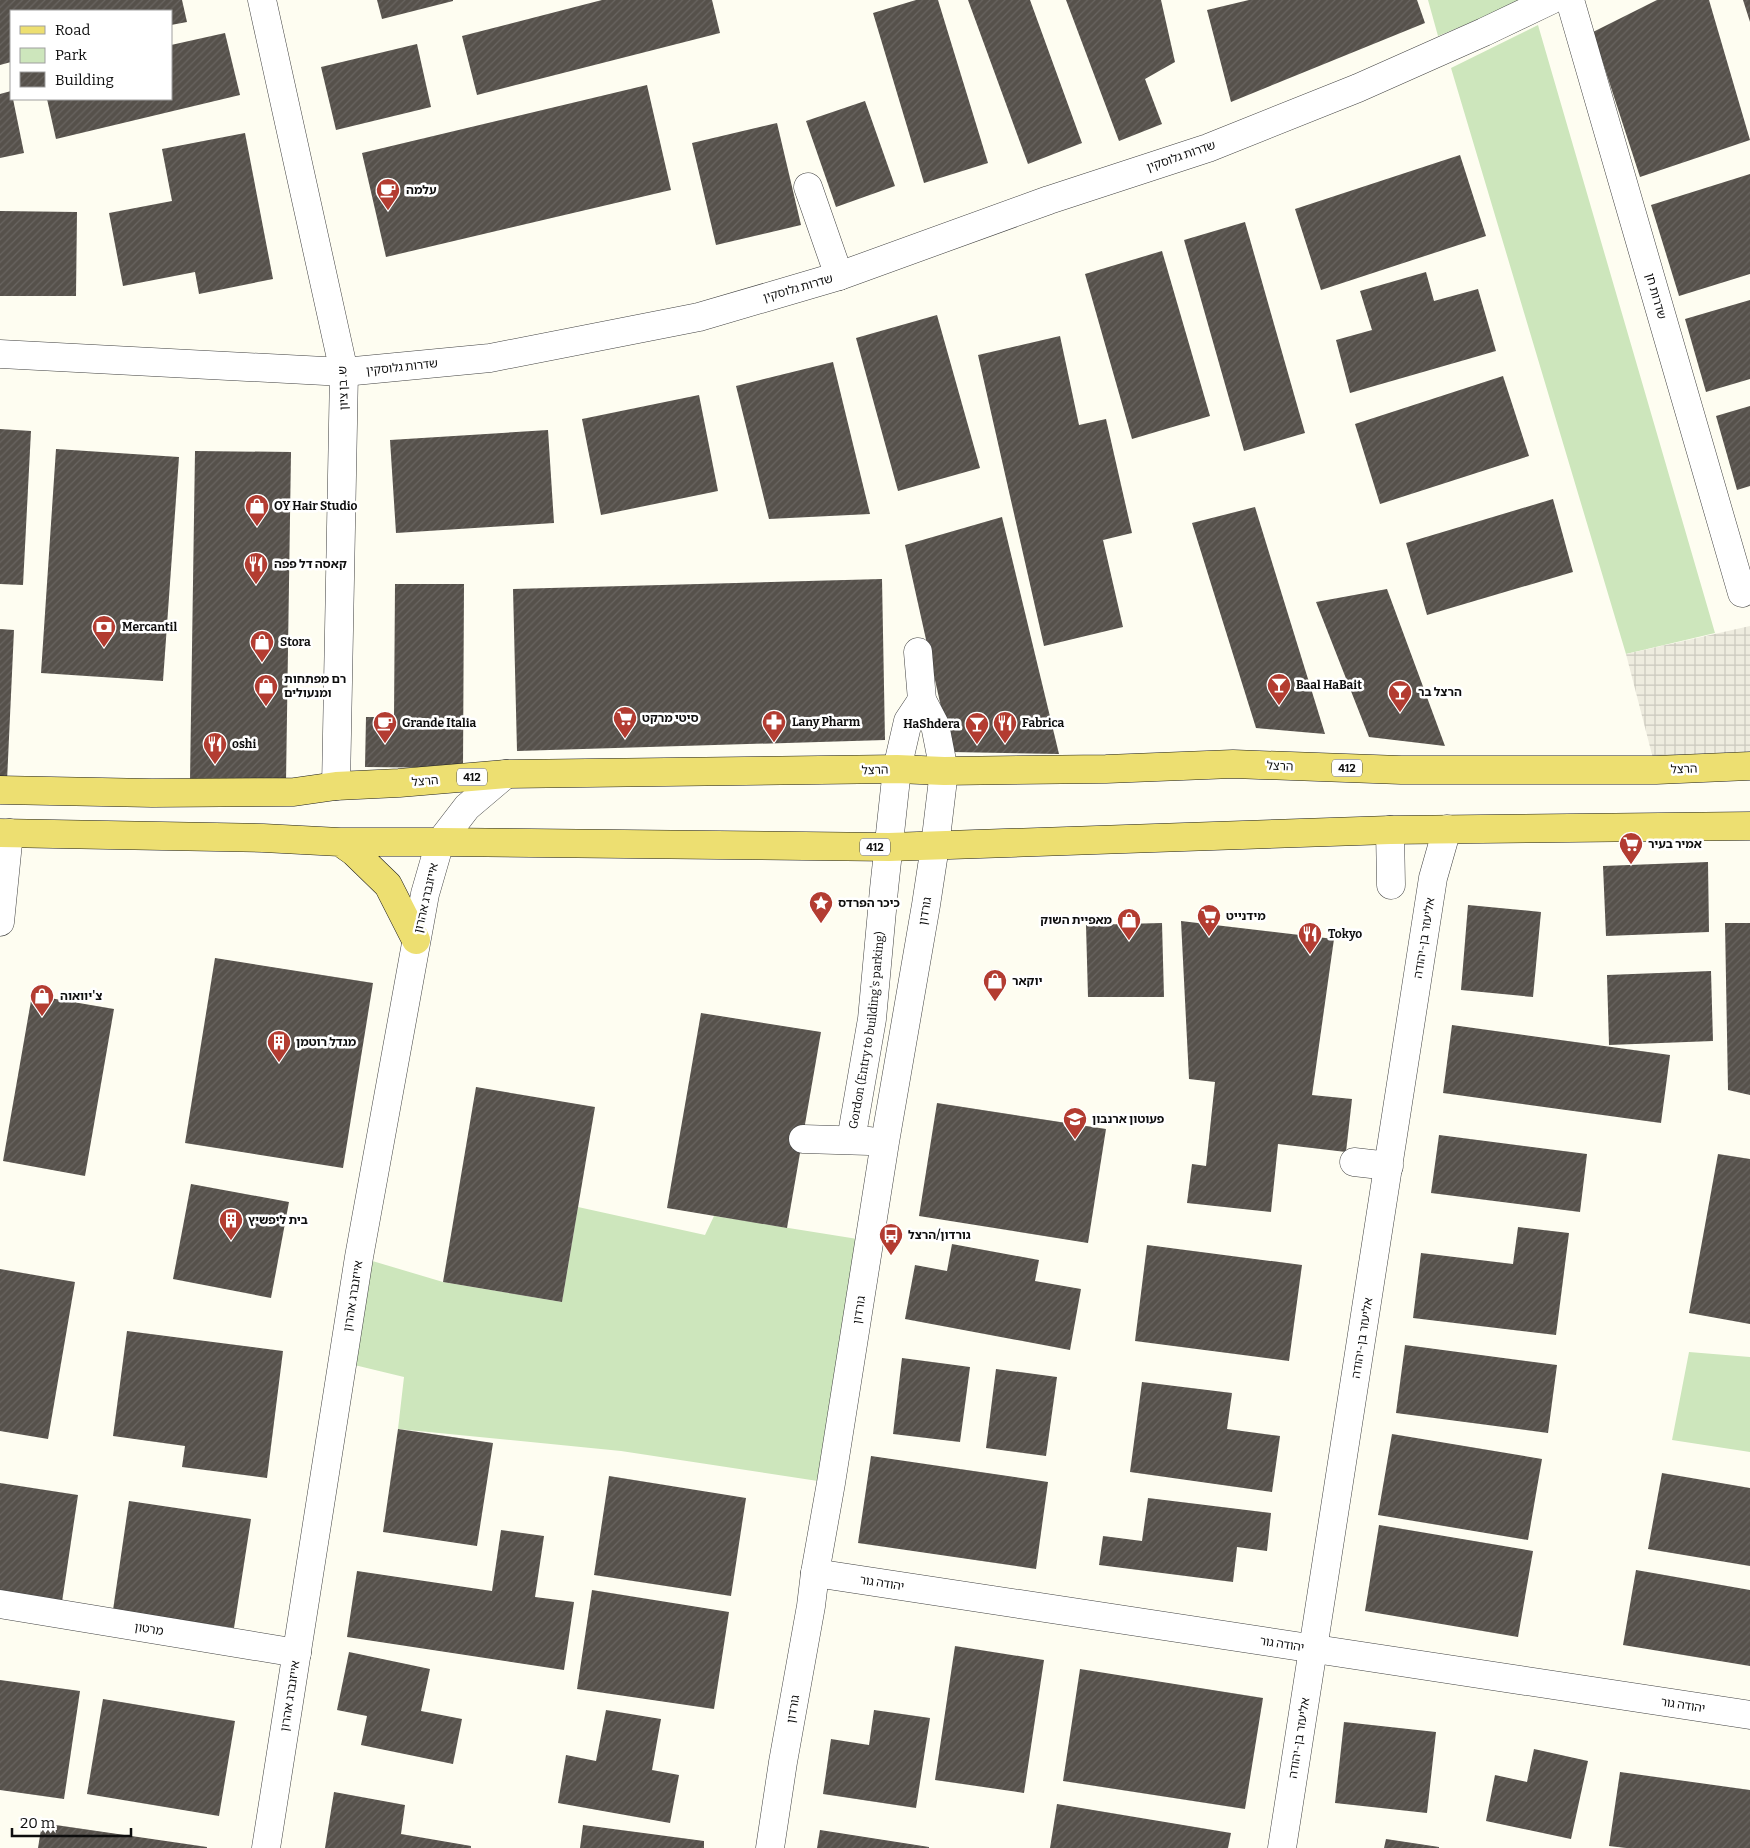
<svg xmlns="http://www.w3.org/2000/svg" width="1750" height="1848" font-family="Bitter,'Noto Sans Hebrew',serif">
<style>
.park{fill:#cde6bc}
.plaza{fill:url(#plaza-grid)}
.building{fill:url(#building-hatch)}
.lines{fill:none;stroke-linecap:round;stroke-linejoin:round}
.minor-casing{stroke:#414141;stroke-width:29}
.major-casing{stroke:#1f1f1f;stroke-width:29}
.minor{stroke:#fff;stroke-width:28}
.major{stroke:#eddf71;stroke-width:28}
.labels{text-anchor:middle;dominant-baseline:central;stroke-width:5;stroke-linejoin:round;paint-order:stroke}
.shield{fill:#fff;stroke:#565656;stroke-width:1}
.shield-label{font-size:11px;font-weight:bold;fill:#0e0e0e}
.street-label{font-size:12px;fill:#0e0e0e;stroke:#fff}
.poi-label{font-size:12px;font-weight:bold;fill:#0e0e0e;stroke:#fff;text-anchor:start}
</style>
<defs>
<pattern id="plaza-grid" width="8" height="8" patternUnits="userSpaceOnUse" patternTransform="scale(1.25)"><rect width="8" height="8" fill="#eeecdf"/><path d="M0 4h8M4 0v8" fill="none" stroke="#cbc9be"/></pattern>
<pattern id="building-hatch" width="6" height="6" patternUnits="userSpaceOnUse" patternTransform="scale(1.25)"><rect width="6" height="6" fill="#56514b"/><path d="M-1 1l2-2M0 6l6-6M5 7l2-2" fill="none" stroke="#696561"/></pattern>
</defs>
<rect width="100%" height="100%" fill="#fefdf1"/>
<path class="park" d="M1428,0H1525L1438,36Z
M1538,25L1715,633L1626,654L1451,68Z
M578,1207L705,1235L714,1216L870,1241L831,1483L621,1451L398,1429L404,1377L342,1362L359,1257L443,1282L562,1302Z
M1689,1352L1750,1357V1452L1672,1440Z"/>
<path class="plaza" d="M1750,626V766L1656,770L1626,654Z"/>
<path class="building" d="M0,0H182L187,22L171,25V11H11V62L0,65Z
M377,0H453V1L382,19Z
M602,0H712L720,33L477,95L462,36Z
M916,0H938L988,163L924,183L873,13Z
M968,0H1030L1082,143L1028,164Z
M1066,0H1161L1175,62L1145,79L1162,124L1119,141Z
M1249,0H1417L1425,23L1231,102L1207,10Z
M1657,0H1709L1750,140L1640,177L1593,32Z
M1743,0H1750V22Z
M225,33L240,95L56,139L47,99H171V45Z
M417,44L431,107L336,130L321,67Z
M647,85L671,190L386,257L362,153Z
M11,91V99H13L24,153L0,158V94Z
M865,101L895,186L836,207L806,121Z
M777,123L801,225L716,245L692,143Z
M245,133L273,279L199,294L195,272L123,286L109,213L172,201L162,149Z
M1460,155L1486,236L1321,290L1295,209Z
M1750,174V274L1679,296L1651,205Z
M0,211L77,212L76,296H0Z
M1245,222L1305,433L1244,451L1184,240Z
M1162,251L1210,416L1132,439L1085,274Z
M1426,272L1434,301L1478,289L1496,351L1350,393L1336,340L1372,330L1360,291Z
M1750,300V379L1706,392L1685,319Z
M937,315L980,468L898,491L856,338Z
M1060,336L1079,425L1106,419L1132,533L1103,540L1123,627L1044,646L978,355Z
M833,362L870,514L769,519L736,386Z
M1503,376L1529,456L1380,504L1355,424Z
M699,395L718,491L601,515L582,419Z
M1750,406V486L1737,490L1716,416Z
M0,429L31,431L23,585L0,584Z
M548,430L554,523L396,533L390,440Z
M56,449L179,457L163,681L41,673Z
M195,451L291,452L286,782L190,781Z
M1553,499L1573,572L1427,615L1406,543Z
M1255,507L1325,734L1256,728L1192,523Z
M1002,517L1059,754L951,752L905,545Z
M882,579L885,740L517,751L513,589Z
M395,584H464L463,768L365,767L366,717H394Z
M1387,589L1445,746L1369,737L1316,602Z
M0,629L14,630L7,781L0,780Z
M1708,862L1709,932L1606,936L1603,866Z
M1468,905L1541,912L1533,997L1461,990Z
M1181,921L1334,939L1312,1095L1352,1099L1346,1152L1278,1144L1271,1212L1187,1203L1192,1164L1206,1166L1215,1082L1189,1079Z
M1162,923L1164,997H1088L1086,925Z
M1725,923H1750V1095L1728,1090Z
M215,958L373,983L343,1168L185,1143Z
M1711,971L1713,1041L1609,1045L1607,975Z
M32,995L114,1009L85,1176L3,1161Z
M701,1013L821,1032L787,1228L667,1208Z
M1452,1025L1670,1055L1661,1123L1443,1093Z
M476,1087L595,1107L562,1302L443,1282Z
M937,1103L1106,1129L1088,1243L919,1216Z
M1439,1135L1587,1154L1580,1212L1431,1193Z
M1718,1154L1750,1159V1324L1689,1313Z
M191,1184L289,1202L271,1298L173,1279Z
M1518,1227L1569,1233L1556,1335L1413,1318L1421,1253L1513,1264Z
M952,1244L1039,1260L1035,1281L1081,1289L1070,1350L905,1319L915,1265L947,1271Z
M1147,1245L1302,1265L1289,1361L1135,1341Z
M0,1269L75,1282L48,1439L0,1431Z
M127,1331L283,1351L267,1478L182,1467L185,1446L113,1436Z
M1405,1345L1557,1365L1548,1433L1396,1413Z
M902,1358L970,1367L960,1442L893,1434Z
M996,1369L1057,1377L1046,1456L986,1448Z
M1142,1382L1232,1393L1227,1429L1280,1436L1272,1492L1130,1472Z
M398,1429L493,1443L477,1546L383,1532Z
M1392,1434L1542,1459L1528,1540L1378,1515Z
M871,1456L1048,1482L1036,1569L858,1543Z
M1662,1473L1750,1488V1566L1648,1549Z
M609,1476L746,1498L731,1596L594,1575Z
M0,1483L78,1495L62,1602L0,1593Z
M1148,1498L1271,1513L1267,1551L1237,1547L1233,1582L1099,1565L1103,1536L1142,1541Z
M129,1501L251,1519L234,1628L113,1610Z
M1379,1525L1533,1551L1518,1637L1365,1611Z
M501,1530L544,1536L535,1597L574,1602L564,1670L347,1637L357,1571L492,1591Z
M1636,1570L1750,1590V1666L1623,1645Z
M592,1590L729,1612L714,1709L577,1689Z
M955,1646L1044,1660L1024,1793L935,1780Z
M349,1652L430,1669L421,1711L462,1719L453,1764L361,1745L367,1716L337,1710Z
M1080,1669L1263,1698L1245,1809L1063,1781Z
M0,1680L80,1691L64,1799L0,1790Z
M103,1699L235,1721L219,1816L87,1794Z
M606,1710L661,1719L652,1770L679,1775L670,1823L558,1803L566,1755L596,1761Z
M874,1710L930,1718L916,1808L823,1794L831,1739L869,1745Z
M1344,1722L1436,1732L1427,1813L1335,1803Z
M1534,1749L1588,1761L1571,1839L1486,1821L1495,1775L1527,1782Z
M1620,1772L1750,1790V1848H1626L1609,1846Z
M334,1792L405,1805L401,1834L471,1846V1848H325Z
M1057,1804L1231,1833L1228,1848H1050Z
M42,1823L207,1847V1848H38Z
M583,1825L704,1841V1848H580Z
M820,1830L929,1847V1848H817Z
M1386,1839L1439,1847V1848H1384Z"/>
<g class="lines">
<g class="minor-casing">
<g id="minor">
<path d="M262,0L344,372L336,786"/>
<path d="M1570,0L1742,593"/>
<path d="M808,187L839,276"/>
<path d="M0,354L344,372L490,358L699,317L839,276L1049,200L1208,148L1358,88L1484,32L1551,0"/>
<path d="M1390,830L1391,885"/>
<path d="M0,922L9,833"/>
<path d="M803,1139L869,1141"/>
<path id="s1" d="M851,1140L872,1019L884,889L897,769L908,721L922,700"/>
<path d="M1354,1162L1389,1166"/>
<path d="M815,1573L1750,1715"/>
<path d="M0,1604L297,1653"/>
<path d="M266,1848L359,1257L425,894L440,842L467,807L506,774"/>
<path d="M770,1848L783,1762L811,1606L815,1573L831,1483L885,1142L926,905L935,846L944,771L935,725L922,700L918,652"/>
<path d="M1282,1848L1433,878L1447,829"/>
</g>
</g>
<g class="major-casing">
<path id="major" d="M0,790L152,793L294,792L336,786L399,783L506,774L897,769L944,771L1106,769L1233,764L1401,770H1656L1750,766
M0,833L263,838L340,842H440L889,847L1390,830L1750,826
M340,842L354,852L388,885L416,940"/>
</g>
<use href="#minor" class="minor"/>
<use href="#major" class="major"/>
</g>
<defs>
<g id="cafe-pin" transform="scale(1.25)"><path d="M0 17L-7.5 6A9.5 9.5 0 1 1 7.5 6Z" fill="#b33c31" stroke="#fff"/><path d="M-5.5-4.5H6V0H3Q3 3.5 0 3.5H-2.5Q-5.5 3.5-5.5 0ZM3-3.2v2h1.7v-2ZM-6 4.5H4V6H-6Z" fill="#fff"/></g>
<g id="shop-pin" transform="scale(1.25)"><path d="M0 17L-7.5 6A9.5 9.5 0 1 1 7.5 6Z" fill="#b33c31" stroke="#fff"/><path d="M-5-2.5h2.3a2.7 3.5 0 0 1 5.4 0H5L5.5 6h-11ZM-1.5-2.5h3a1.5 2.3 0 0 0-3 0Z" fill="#fff"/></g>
<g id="restaurant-pin" transform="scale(1.25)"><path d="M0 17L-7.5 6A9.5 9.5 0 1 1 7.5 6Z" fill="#b33c31" stroke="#fff"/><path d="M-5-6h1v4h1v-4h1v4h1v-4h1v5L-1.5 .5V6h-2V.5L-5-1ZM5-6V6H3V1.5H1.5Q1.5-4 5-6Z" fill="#fff"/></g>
<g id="bank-pin" transform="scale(1.25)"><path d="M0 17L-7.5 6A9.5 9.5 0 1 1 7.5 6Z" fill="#b33c31" stroke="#fff"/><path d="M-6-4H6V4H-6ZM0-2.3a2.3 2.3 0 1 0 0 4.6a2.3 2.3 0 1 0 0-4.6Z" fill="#fff"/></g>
<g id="bar-pin" transform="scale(1.25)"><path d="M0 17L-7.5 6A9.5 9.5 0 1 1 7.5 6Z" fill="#b33c31" stroke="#fff"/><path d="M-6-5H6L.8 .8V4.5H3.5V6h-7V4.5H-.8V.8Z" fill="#fff"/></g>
<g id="supermarket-pin" transform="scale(1.25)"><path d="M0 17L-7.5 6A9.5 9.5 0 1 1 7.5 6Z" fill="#b33c31" stroke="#fff"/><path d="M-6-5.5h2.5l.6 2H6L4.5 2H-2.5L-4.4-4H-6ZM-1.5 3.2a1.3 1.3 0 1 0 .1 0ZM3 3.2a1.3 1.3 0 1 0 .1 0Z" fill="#fff"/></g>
<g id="pharmacy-pin" transform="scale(1.25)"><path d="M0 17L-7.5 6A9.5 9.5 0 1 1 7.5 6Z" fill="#b33c31" stroke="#fff"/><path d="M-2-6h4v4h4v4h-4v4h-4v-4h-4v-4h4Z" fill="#fff"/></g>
<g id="sight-pin" transform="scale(1.25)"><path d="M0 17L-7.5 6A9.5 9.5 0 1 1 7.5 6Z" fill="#b33c31" stroke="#fff"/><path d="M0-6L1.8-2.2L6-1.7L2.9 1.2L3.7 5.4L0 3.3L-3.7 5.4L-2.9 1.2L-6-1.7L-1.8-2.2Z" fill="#fff"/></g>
<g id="building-pin" transform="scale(1.25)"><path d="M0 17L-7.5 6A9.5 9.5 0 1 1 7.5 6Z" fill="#b33c31" stroke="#fff"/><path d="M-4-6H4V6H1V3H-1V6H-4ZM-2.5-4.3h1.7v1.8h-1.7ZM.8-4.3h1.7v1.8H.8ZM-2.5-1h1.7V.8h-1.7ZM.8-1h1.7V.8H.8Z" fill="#fff"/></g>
<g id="school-pin" transform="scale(1.25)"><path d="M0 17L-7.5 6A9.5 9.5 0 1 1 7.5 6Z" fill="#b33c31" stroke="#fff"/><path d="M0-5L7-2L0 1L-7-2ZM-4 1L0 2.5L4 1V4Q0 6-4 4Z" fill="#fff"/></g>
<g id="bus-pin" transform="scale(1.25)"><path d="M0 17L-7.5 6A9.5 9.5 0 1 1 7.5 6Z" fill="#b33c31" stroke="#fff"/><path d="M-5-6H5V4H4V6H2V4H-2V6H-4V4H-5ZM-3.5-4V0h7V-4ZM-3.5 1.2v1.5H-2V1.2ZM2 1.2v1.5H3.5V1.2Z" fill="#fff"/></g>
</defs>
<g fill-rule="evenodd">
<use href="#cafe-pin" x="388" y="190"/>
<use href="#shop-pin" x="257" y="506"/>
<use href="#restaurant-pin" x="256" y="564"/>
<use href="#bank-pin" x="104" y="627"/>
<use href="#shop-pin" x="262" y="642"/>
<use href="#bar-pin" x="1279" y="685"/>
<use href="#shop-pin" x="266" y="686"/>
<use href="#bar-pin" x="1400" y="692"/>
<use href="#supermarket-pin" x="625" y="718"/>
<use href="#pharmacy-pin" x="774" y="722"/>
<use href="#cafe-pin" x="385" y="723"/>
<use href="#restaurant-pin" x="1005" y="723"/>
<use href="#bar-pin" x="977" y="724"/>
<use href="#restaurant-pin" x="215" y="744"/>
<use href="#supermarket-pin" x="1631" y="844"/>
<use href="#sight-pin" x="821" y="903"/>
<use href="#supermarket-pin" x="1209" y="916"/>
<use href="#shop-pin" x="1129" y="920"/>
<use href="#restaurant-pin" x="1310" y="934"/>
<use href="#shop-pin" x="995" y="981"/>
<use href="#shop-pin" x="42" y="996"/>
<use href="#building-pin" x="279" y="1042"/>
<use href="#school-pin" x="1075" y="1119"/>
<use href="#building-pin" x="231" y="1220"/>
<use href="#bus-pin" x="891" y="1235"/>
</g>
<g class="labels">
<g class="shield">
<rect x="1332" y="759.5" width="30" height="17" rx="4"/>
<rect x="457" y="768.5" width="30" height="17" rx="4"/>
<rect x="860" y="838.5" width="30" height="17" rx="4"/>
</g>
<g class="shield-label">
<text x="1347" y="768">412</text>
<text x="472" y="777">412</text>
<text x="875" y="847">412</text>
</g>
<g class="street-label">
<text transform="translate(1181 156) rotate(-19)">שדרות גלוסקין</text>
<text transform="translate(798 288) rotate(-16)">שדרות גלוסקין</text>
<text transform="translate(1656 296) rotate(74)">שדרות חן</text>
<text transform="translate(402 367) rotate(-6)">שדרות גלוסקין</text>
<text transform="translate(343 388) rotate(-92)">ש. בן ציון</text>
<text transform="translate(1280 766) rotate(2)">הרצל</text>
<text transform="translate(1684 769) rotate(-2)">הרצל</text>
<text transform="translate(875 770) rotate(-2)">הרצל</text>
<text transform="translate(425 781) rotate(-5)">הרצל</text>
<text transform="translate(426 898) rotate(-77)">אייזנברג אהרון</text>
<text transform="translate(925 911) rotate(-80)">גורדון</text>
<text transform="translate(1424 938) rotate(-81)">אליעזר בן-יהודה</text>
<text stroke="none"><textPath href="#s1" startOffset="111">Gordon (Entry to building's parking)</textPath></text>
<text transform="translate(353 1296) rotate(-81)">אייזנברג אהרון</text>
<text transform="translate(859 1310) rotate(-81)">גורדון</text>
<text transform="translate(1362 1338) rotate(-81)">אליעזר בן-יהודה</text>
<text transform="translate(882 1583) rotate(9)">יהודה גור</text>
<text transform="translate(149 1629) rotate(9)">מרטון</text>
<text transform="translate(1282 1644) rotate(9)">יהודה גור</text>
<text transform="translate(290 1696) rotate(-81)">אייזנברג אהרון</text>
<text transform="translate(1683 1705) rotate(9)">יהודה גור</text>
<text transform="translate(793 1709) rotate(-80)">גורדון</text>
<text transform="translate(1299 1738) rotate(-81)">אליעזר בן-יהודה</text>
</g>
<g class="poi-label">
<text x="406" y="190">עלמה</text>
<text x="274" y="506">OY Hair Studio</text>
<text x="274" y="564">קאסה דל פפה</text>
<text x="122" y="627">Mercantil</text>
<text x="280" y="642">Stora</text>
<text x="284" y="679">רם מפתחות<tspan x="284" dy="14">ומנעולים</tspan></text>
<text x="1296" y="685">Baal HaBait</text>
<text x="1418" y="692">הרצל בר</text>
<text x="642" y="718">סיטי מרקט</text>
<text x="792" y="722">Lany Pharm</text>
<text x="402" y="723">Grande Italia</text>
<text x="1022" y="723">Fabrica</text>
<text x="960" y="724" text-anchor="end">HaShdera</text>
<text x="232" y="744">oshi</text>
<text x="1648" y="844">אמיר בעיר</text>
<text x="838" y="903">כיכר הפרדס</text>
<text x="1226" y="916">מידנייט</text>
<text x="1112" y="920" text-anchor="end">מאפיית השוק</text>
<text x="1328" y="934">Tokyo</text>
<text x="1012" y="981">יוקאר</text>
<text x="60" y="996">צ'יוואוה</text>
<text x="296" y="1042">מגדל רוטמן</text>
<text x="1092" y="1119">פעוטון ארנבון</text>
<text x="248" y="1220">בית ליפשיץ</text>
<text x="908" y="1235">גורדון/הרצל</text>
</g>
</g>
<rect x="10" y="10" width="162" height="90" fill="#ffffff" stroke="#9f9f9f"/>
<rect x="20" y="26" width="25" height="8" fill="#eddf71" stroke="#9f9f9f"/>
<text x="55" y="35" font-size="15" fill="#0e0e0e">Road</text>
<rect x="20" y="48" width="25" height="15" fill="#cde6bc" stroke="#9f9f9f"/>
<text x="55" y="60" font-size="15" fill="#0e0e0e">Park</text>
<rect x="20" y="72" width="25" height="15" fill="url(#building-hatch)" stroke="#9f9f9f"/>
<text x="55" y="85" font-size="15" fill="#0e0e0e">Building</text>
<path d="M12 1828v8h119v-8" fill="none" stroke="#0e0e0e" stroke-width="2.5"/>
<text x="20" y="1828" font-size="15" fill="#0e0e0e" stroke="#ffffff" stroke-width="4" paint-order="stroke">20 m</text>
</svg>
